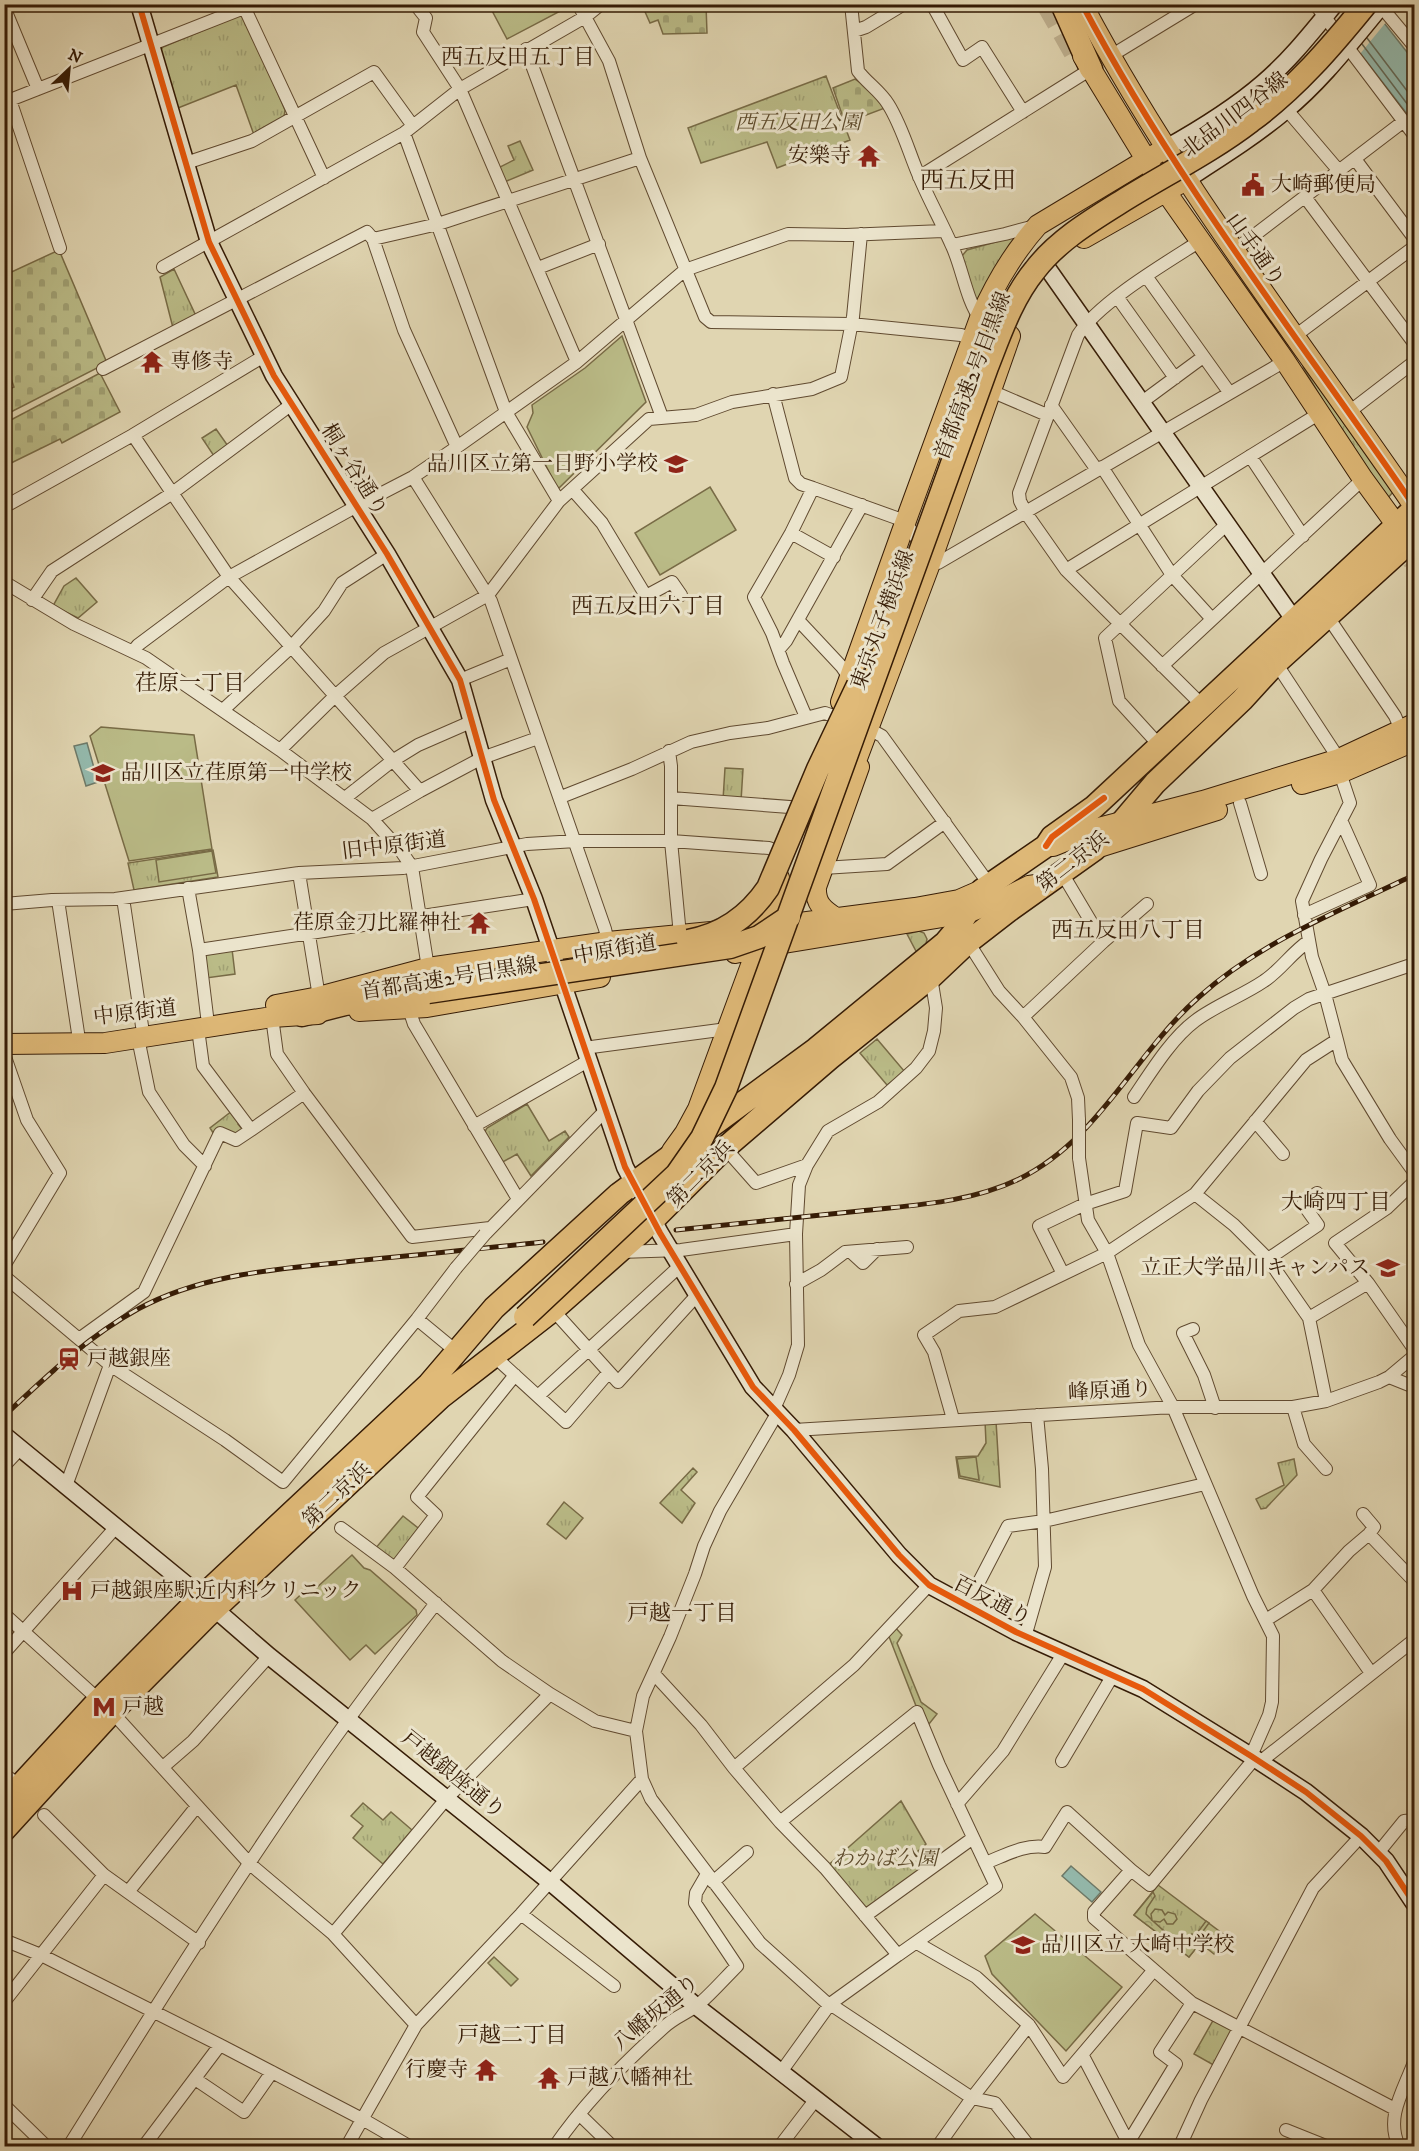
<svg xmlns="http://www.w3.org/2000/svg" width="1419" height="2151" font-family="'IM FELL DW Pica','Noto Serif JP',serif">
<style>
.grass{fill:url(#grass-tufts);stroke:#786b46;stroke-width:1.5}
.forest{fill:url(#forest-crowns);stroke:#786b46;stroke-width:1.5}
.cemetery{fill:url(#cemetery-stones);stroke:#786b46;stroke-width:1.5}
.pitch{fill:#babb87;stroke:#786b46;stroke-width:1.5}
.water{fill:#94b9ac;stroke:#6e7a69;stroke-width:1.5}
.pier{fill:#e0d5b1}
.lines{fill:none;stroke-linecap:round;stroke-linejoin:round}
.shore{stroke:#646a58;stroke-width:1.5}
.highway-tunnel{stroke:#beb08f;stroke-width:22;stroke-dasharray:22 11;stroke-linecap:butt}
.street-casing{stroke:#604a30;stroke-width:14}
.secondary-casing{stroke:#351b05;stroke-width:19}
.primary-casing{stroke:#351b05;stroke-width:22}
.highway-casing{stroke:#351b05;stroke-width:25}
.street{stroke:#ebe4cc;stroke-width:12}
.secondary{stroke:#ebe4cc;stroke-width:16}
.primary{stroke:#e0ba78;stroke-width:20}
.highway{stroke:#e0ba78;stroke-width:22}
.rail-casing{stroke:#351b05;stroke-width:5}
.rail{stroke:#ebe4cc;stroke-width:3;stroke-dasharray:9;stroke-linecap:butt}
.street-bridge-casing{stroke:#604a30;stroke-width:14;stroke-linecap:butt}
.highway-bridge-casing{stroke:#351b05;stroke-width:25;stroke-linecap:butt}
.street-bridge{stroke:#ebe4cc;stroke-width:12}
.highway-bridge{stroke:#e0ba78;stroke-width:22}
.cycleway-casing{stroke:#ebe4cc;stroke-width:10}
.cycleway{stroke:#e8590c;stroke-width:6}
.labels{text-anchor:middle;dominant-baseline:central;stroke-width:6;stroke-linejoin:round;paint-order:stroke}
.street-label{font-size:21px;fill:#351b05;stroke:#ebe4cc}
.park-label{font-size:21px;font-style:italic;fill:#5d4b2c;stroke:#ebe4cc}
.poi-label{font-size:21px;fill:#351b05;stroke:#ebe4cc;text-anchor:start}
.neighbourhood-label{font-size:22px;fill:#351b05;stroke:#ebe4cc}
.quarter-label{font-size:24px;fill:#351b05;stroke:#ebe4cc}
</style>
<defs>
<pattern id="grass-tufts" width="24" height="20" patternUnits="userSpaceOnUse" patternTransform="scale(1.5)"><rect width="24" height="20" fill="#babb87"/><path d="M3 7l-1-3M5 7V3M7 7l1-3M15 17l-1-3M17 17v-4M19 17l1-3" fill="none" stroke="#a0a073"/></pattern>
<pattern id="forest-crowns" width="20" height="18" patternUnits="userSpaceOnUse" patternTransform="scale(1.5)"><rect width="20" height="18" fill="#babb87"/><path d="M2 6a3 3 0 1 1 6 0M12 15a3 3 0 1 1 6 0" fill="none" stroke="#a0a073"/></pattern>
<pattern id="cemetery-stones" width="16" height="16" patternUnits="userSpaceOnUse" patternTransform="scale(1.5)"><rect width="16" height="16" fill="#babb87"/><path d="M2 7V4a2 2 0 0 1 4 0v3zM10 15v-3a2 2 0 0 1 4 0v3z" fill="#a0a073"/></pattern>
</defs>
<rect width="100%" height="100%" fill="#e0d5b1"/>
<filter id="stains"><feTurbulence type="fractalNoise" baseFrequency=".00333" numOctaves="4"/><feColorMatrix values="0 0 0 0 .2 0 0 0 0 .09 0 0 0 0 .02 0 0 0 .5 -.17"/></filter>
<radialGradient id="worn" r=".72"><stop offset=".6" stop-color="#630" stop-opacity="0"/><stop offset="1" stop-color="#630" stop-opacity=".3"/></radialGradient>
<path class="grass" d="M240,15L245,17L285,110L284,117L254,135L236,85L178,108L159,52L163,47Z
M826,76L850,140L777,168L767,142L701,163L688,128Z
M520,141L533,170L502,183L496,169L514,160L508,146Z
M1021,235L978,306L962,256L967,250Z
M174,269L196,316L173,328L160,277Z
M1305,365L1393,492L1387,499L1348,444L1303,367Z
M216,429L228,446L214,456L202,438Z
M76,578L97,602L78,618L53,606L64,586Z
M725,768L743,769L741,801L723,800Z
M213,850L218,877L134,890L128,863Z
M919,931L924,933L927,939L926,944L917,953L907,934Z
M232,949L235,974L206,978L202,953Z
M877,1039L905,1072L887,1085L860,1053Z
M527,1104L549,1141L565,1131L569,1137L531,1176L517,1154L501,1163L484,1133L487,1128Z
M232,1111L240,1122L238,1124L242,1129L240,1134L215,1136L210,1128Z
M985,1421H996L1000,1487L959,1478L956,1457L978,1456L986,1443Z
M1294,1459L1297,1475L1266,1508L1261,1509L1256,1499L1284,1485L1278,1463Z
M693,1468L697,1472L681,1490L695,1503L682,1523L660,1503Z
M564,1502L583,1518L566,1539L547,1524Z
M403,1516L422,1531L395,1565L374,1550Z
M895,1627L902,1635L897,1643L921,1702L937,1714L925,1729L888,1634Z
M901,1801L926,1844L918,1851L930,1868L865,1916L825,1868Z
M363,1803L383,1820L391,1812L412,1830L383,1864L353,1838L363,1826L351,1816Z
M1158,1885L1227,1937L1214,1954L1200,1943L1189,1957L1134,1915Z
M494,1957L518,1979L511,1986L488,1963Z
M1215,2017L1236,2029L1217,2067L1194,2054Z"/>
<path class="forest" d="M1153,1892L1155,1896L1147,1908L1146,1914L1152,1920L1151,1914L1155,1909L1162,1910L1165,1915L1168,1912L1175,1914L1177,1919L1173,1924H1167L1164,1919L1160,1922L1153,1921L1181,1946L1189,1942L1192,1934L1195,1936L1206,1921L1209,1923L1198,1938L1202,1941L1189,1957L1134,1915Z"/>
<path class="cemetery" d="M642,5H706L707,33L663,34L658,20L650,23Z
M855,79L872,90L885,108L845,123L833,88Z
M59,250L107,363L5,415V391L14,387L5,361V275Z
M100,373L120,412L62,443L60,439L5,466V423Z"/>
<path class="pitch" d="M566,4L568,7L507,39L489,5Z
M622,336L646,402L559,488L556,486L527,427L533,413L532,405L585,368Z
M710,487L736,530L660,575L635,533Z
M101,727L194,735L212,849L129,861L90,736Z
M212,851L216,873L159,882L156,860Z
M976,1457L979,1480L960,1476L957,1459Z
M352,1555L364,1568L370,1570L416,1610L417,1615L375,1654L366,1645L350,1660L295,1600L309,1587L313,1591Z
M1035,1914L1122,1987L1066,2051L992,1974L985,1956Z"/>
<path class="water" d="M1323,5H1370L1414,61V123Z
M87,743L98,782L86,786L74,746Z
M1071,1866L1101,1892L1092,1902L1062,1876Z"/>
<path class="pier" d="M1322,5H1373L1387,21L1360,54Z"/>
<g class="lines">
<path class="shore" d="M1367,38L1414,100
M1362,44L1414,113"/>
<path class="highway-tunnel" d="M1047,4L1076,55
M1394,532L1414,561"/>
<g class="street-casing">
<path id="street" d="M83,4H86
M415,4L426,18L423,32L460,89L577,362
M578,4L609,61L640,158L705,317L711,322L851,324L961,335L973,339
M851,4L858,71C867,83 880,91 888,104C902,126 909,153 919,176C929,200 942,223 952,246C962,267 967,302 980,318
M932,4L963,60L982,47L1023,112
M1315,4L1414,135
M1379,4L1414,46
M4,7L38,89
M245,9L324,178
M854,31L866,27L904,4
M526,49L662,417
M1109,57L1196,4
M1287,110L1339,171
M404,133L506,412L559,501
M1355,159L1414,238
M186,163L252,141L374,72L413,126
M919,177L1091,69
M1305,197L1414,343
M373,239L438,224L640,158
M1200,241C1166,263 1099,302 1078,335L1019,493L1020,501L1026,513L1066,570L1203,706
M952,245L1005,234L1035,226
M60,248L10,100L254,4
M1235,250L1404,121
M163,267L404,133L460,89L585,17L601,4
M538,268L599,244
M1146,276L1229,392
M1118,298L1175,378
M1295,336L1414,247
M103,369L367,232L373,239L404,330L457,447
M991,391L1047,415
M773,394L795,478L801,484L813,488L905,521L931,561L938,563L1285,361
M1142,402L1203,357
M1051,405L1097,470
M1349,412L1414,362
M133,435L229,577L420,791
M1250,456L1303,536
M1102,467L1172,575L1212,619
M413,477L491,601L605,929L608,942
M572,489L602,523L646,596L672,582L681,595
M4,507L133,435L264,356
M791,533L834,557
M1066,570L1320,413
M4,582L74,624L146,658L280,750L372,819L401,851L412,867L428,968
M32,600L52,571L171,494L292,404
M1328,617L1395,716L1401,730
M798,620L842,667L850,679
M779,649L786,641L862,505
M133,651L138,645L229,577L357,506L413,477L457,447L577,362L685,270L788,234L846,235L943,231
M1276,663L1339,759
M1162,666L1363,479
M460,680L511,659
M223,710L291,647L324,611L342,583L387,554
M806,717L783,663L772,633L754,597L791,533L813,488
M869,729L882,736L989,884
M1160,746L1119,701L1105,638L1227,524
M280,750L335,696L384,653L488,595L559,501L649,419L696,415L732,402L812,389L841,377L853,317L861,234
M669,751L671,766V841L680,935
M561,797L632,769L691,742L730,733L768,728L825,713L836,717
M345,798L392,761L418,745L473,721
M671,798L803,808
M1240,803L1261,874
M372,819L420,791L482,758L538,738
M823,868L887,864L945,822
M299,873L319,997
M1062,873L1103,942
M188,888L199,950L207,1016
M123,898L142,1026
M58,900L78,1033
M4,904L52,900L115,899L299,873L403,868L527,844L576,841H671L769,848L786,855
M1304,915L1370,885L1341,820
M968,942L999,991L1023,1017L1071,1077L1078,1098L1079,1120
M199,950L534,899
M409,1009L414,1024L518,1199
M272,1017L277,1054L304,1093L412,1237L490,1228
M1023,1017L1103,942L1147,904
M138,1038L149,1092L184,1145L205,1166
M1337,1040L1342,1060L1390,1139L1414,1172
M584,1048L727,1029
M4,1054L27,1120L60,1173L4,1266
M1134,1097C1151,1072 1171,1039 1195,1021C1216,1005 1242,996 1264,981C1281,970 1292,952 1309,941
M1255,1121L1283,1154
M474,1126L588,1061
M251,1130L304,1093
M725,1148L756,1183L807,1165
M1079,1158L1088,1220L1107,1253L1139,1345L1173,1407L1253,1596L1273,1636L1272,1702L1269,1715L1251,1756
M1414,1182L1387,1208L1335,1243L1368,1283L1414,1349
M1195,1194L1234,1225L1268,1259L1309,1318L1326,1401
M486,1233L604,1112
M620,1252L681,1250L796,1234
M851,1252L863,1263L877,1249
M1268,1259L1318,1225L1303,1204L1317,1193
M1063,1274L1039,1226L1085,1204L1125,1191L1137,1123L1171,1128L1198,1091L1230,1058L1294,1008L1309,999L1414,964
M4,1276L110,1365L225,1440L283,1482L417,1319L456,1268
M796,1284L821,1270L845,1252L907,1247
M553,1310L618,1382L698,1294
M1309,1318L1368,1283
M417,1319L457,1352
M1193,1329L1183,1333L1204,1375L1215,1408
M79,1339L144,1292L220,1133L236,1140L251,1130L203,1066L198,1029
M495,1357L566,1422L609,1372
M1389,1377L1414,1387
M538,1396L681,1265
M1293,1407L1304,1444L1326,1469
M774,1409L789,1375L798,1345L796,1234L799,1185L807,1165L828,1131L878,1102L916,1068L929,1051L934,1031L936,1008L931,977
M778,1412L720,1511L704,1546L695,1574L670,1637L643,1696L636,1731L642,1779L651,1799L760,1943L829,2005
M953,1419L934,1352L924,1335L959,1311L995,1307L1107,1253L1195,1194L1306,1060L1337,1040L1325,994L1312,957L1302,901L1321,859L1350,803L1340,773
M794,1430L1173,1407H1293L1326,1401L1379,1382L1389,1377L1414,1356
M4,1466L21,1448
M66,1486L110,1365
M1363,1514L1374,1527L1369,1534L1414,1581
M341,1528L395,1568L502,1661L550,1694L595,1721L636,1731
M395,1568L436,1515L417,1497L515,1375
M1313,1590L1371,1673
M966,1607L1008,1526L1044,1521L1205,1484
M4,1614L99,1700
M1266,1620L1313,1590L1349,1551L1369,1534
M1025,1637L1045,1567L1042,1469L1037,1415
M4,1653L116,1527
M654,1674L701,1725L734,1768L780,1822L825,1868L898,1955L830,2004L781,2072
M112,1712L250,1864L333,1934L416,2025
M1255,1758L1150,1885L1131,1870L1094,1912V1918L1192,2003L1395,2109
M1062,1761L1113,1675
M1260,1762L1414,1640
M163,1767L193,1741L269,1656
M734,1768L854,1665L929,1585
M4,1774L20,1786
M957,1804L1003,1751L1063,1654
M44,1815L104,1875L199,1943
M780,1822L917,1712L939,1765L996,1886L898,1955
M1378,1853L1404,1821L1414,1820
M985,1863C1004,1856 1024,1844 1045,1847L1067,1812L1131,1870
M713,1882L747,1852
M128,1892L197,1806
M521,1914L614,1986
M865,1916L973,1838
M333,1934L447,1798L550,1694
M4,1940L41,1955L220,2045L364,2120L409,2146
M917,1943L976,1977L1029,2025L1063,2077L1153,1971
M4,2002L104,1875
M830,2004L972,2098L995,2103L1029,2146
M1083,2056L1130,2146
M195,2079L244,2112L272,2072
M4,2105L46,2146
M579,2114L612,2146
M1286,2130L1326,2146
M1128,2143L1176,2064L1160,2052L1192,2003
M69,2146C147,2021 225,1896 309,1775C349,1716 393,1659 436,1603
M144,2146L220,2045
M347,2146L416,2025L521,1914L642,1779
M555,2146C585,2102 624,2063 663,2028C673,2018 687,2013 698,2005C712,1993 724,1979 737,1966L695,1903L696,1893L707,1874
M780,2146L816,2099
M938,2146L972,2098L1029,2025
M1180,2146L1201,2100L1313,1888L1361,1836
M1399,2146C1385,2117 1404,2090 1414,2062"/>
</g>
<g class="secondary-casing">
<path id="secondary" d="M139,4L209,242L274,376L387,554L460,680L494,800L534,899L625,1167L660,1233L753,1387L794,1430L899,1555L929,1585L1016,1632L1143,1689L1251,1756L1306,1792L1361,1836L1386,1861L1414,1903
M1166,148C1200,129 1234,108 1263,83C1290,60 1312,32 1335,4
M1186,180C1220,158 1254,137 1285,111C1322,81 1352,41 1383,4
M1048,269L1295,621
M4,1435L193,1590L269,1656L550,1882L696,2006L876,2146"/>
</g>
<g class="primary-casing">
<path id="primary" d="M1082,4C1176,182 1301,341 1414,506
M1083,56L1166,192L1285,361L1363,479L1406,538
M1084,238L1186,180
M841,702L909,512L980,318C995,284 1013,253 1038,225L1166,148
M850,777L931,561L1010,336
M1302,784L1340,773L1414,741
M1046,846H1053L1095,829L1203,801L1339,759L1414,724
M1096,848L1217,810
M836,918C823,910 815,903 816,887L859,767
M735,953L784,943L967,913L1005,898L1029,886L1036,885
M276,1005L319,997L428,968L608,942L792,924L915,908L959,900L982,890
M359,1011L427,1007L600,977
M4,1044L105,1043L272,1017L318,1014
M672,1151L685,1133L698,1109L757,949L779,878"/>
</g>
<g class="highway-casing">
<path id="highway" d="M1062,4L1091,69
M302,1015L345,1004L428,992
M4,1803L99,1700L192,1606L429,1384L494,1308L619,1194L816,1049L945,943L956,930L982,890L1046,846L1052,837L1094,807L1414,509
M4,1830L112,1712L205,1618L441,1397L553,1310L640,1233L725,1148L830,1058L931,977L968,942L1008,911L1095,849L1122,822L1155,783L1242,700L1276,663L1414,538"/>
</g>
<use href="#street" class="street"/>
<use href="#secondary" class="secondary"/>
<use href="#primary" class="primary"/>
<use href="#highway" class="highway"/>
<g class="rail-casing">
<path id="rail" d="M676,1230C737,1224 799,1217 860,1211C914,1205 969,1203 1019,1179C1099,1140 1134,1054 1199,997C1260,942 1341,910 1414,875
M4,1416C47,1376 87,1337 138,1309C204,1273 281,1269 354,1261C417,1255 480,1249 543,1242"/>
</g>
<use href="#rail" class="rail"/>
<g class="street-bridge-casing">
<path id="street-bridge" d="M1079,1120V1158
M456,1268L485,1234"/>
</g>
<g class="highway-bridge-casing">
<path id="highway-bridge" d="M688,941C722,935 749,916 768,888L818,769L858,685
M428,992L730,947L759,937L789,917
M525,1317L677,1174L702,1138L726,1088L987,367C1000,334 1012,298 1035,270C1058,240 1092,220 1124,200C1166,174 1212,151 1251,121C1296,88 1331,47 1366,4"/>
</g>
<use href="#street-bridge" class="street-bridge"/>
<use href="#highway-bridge" class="highway-bridge"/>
<g class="cycleway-casing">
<path id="cycleway" d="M139,4L209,242L274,376L387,554L460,680L494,800L534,899L625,1167L660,1233L753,1387L794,1430L899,1555L929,1585L1016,1632L1143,1689L1251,1756L1306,1792L1361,1836L1386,1861L1414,1903
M1082,4C1176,182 1301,341 1414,506
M1046,846L1052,837L1104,798"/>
</g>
<use href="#cycleway" class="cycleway"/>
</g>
<defs>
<g id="temple-bare" transform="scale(1.8)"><path d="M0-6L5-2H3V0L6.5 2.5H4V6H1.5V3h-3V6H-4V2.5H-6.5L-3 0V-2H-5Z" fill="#8f2418" stroke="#ebe4cc" stroke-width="2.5" paint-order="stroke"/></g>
<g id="civic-bare" transform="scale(1.8)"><path d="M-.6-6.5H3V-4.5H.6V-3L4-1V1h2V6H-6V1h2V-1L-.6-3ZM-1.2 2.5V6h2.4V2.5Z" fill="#8f2418" stroke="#ebe4cc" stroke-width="2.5" paint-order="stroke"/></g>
<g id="school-bare" transform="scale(1.8)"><path d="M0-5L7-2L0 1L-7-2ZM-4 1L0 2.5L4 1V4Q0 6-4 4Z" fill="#8f2418" stroke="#ebe4cc" stroke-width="2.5" paint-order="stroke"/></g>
<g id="university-bare" transform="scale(1.8)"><path d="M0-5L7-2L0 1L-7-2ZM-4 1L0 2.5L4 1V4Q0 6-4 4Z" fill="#8f2418" stroke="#ebe4cc" stroke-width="2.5" paint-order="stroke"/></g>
<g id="station-bare" transform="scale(1.8)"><path d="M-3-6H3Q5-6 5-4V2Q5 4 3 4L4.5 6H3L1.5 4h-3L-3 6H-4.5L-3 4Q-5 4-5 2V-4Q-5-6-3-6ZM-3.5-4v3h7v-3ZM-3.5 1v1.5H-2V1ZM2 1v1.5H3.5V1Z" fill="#8f2418" stroke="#ebe4cc" stroke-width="2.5" paint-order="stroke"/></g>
<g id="hospital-bare" transform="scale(1.8)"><path d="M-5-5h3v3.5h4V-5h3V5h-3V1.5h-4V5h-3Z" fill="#8f2418" stroke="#ebe4cc" stroke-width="2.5" paint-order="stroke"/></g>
<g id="metro-bare" transform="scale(1.8)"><path d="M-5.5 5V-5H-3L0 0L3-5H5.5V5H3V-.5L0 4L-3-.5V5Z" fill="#8f2418" stroke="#ebe4cc" stroke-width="2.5" paint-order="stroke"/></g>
</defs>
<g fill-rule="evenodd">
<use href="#temple-bare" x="869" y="156"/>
<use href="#civic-bare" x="1253" y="185"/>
<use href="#temple-bare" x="152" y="362"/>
<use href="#school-bare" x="676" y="464"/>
<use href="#school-bare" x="103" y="773"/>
<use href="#temple-bare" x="479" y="923"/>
<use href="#university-bare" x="1388" y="1268"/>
<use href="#station-bare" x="69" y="1359"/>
<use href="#hospital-bare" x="72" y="1591"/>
<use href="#metro-bare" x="104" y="1707"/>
<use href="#school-bare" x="1023" y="1945"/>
<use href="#temple-bare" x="486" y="2070"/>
<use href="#temple-bare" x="549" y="2078"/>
</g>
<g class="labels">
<g class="street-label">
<text transform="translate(1235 115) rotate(-37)">北品川四谷線</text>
<text transform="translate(1255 250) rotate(55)">山手通り</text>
<text transform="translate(973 376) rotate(-69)">首都高速2号目黒線</text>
<text transform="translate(354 470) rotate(58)">桐ヶ谷通り</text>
<text transform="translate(883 620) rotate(-70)">東京丸子横浜線</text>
<text transform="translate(394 846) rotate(-7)">旧中原街道</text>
<text transform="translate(1073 862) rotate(-38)">第二京浜</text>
<text transform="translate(615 950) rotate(-10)">中原街道</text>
<text transform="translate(449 979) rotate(-9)">首都高速2号目黒線</text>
<text transform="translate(135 1013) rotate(-7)">中原街道</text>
<text transform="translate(701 1174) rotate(-45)">第二京浜</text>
<text transform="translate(1110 1391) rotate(-3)">峰原通り</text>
<text transform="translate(337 1495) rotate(-43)">第二京浜</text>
<text transform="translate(992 1601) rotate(27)">百反通り</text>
<text transform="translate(453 1775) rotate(39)">戸越銀座通り</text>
<text transform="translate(656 2013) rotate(-40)">八幡坂通り</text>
</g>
<g class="park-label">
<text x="798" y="123">西五反田公園</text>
<text x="885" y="1859">わかば公園</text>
</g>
<g class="poi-label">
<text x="851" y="156" text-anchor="end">安樂寺</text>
<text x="1271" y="185">大崎郵便局</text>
<text x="170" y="362">専修寺</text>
<text x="658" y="464" text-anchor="end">品川区立第一日野小学校</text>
<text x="121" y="773">品川区立荏原第一中学校</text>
<text x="461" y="923" text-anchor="end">荏原金刀比羅神社</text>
<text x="1370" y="1268" text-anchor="end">立正大学品川キャンパス</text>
<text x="87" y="1359">戸越銀座</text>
<text x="90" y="1591">戸越銀座駅近内科クリニック</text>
<text x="122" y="1707">戸越</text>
<text x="1041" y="1945">品川区立 大崎中学校</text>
<text x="468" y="2070" text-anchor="end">行慶寺</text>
<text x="567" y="2078">戸越八幡神社</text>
</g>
<g class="neighbourhood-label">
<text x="518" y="57">西五反田五丁目</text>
<text x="648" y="606">西五反田六丁目</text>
<text x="190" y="683">荏原一丁目</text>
<text x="1128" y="930">西五反田八丁目</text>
<text x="1336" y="1202">大崎四丁目</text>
<text x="682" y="1613">戸越一丁目</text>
<text x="512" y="2035">戸越二丁目</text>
</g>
<g class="quarter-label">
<text x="968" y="181">西五反田</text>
</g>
</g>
<rect width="1419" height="2151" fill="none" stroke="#e0d5b1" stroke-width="24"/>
<rect x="6" y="6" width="1407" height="2139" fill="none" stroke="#351b05" stroke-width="3"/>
<rect x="12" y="12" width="1395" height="2127" fill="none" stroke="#351b05" stroke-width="1.5"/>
<g transform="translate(69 69) rotate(26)" stroke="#ebe4cc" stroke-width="4.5" paint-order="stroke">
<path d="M0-4.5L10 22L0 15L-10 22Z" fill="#351b05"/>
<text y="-9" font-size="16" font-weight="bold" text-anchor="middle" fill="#351b05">N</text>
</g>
<rect width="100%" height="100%" filter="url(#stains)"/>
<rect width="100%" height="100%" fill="url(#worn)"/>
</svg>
